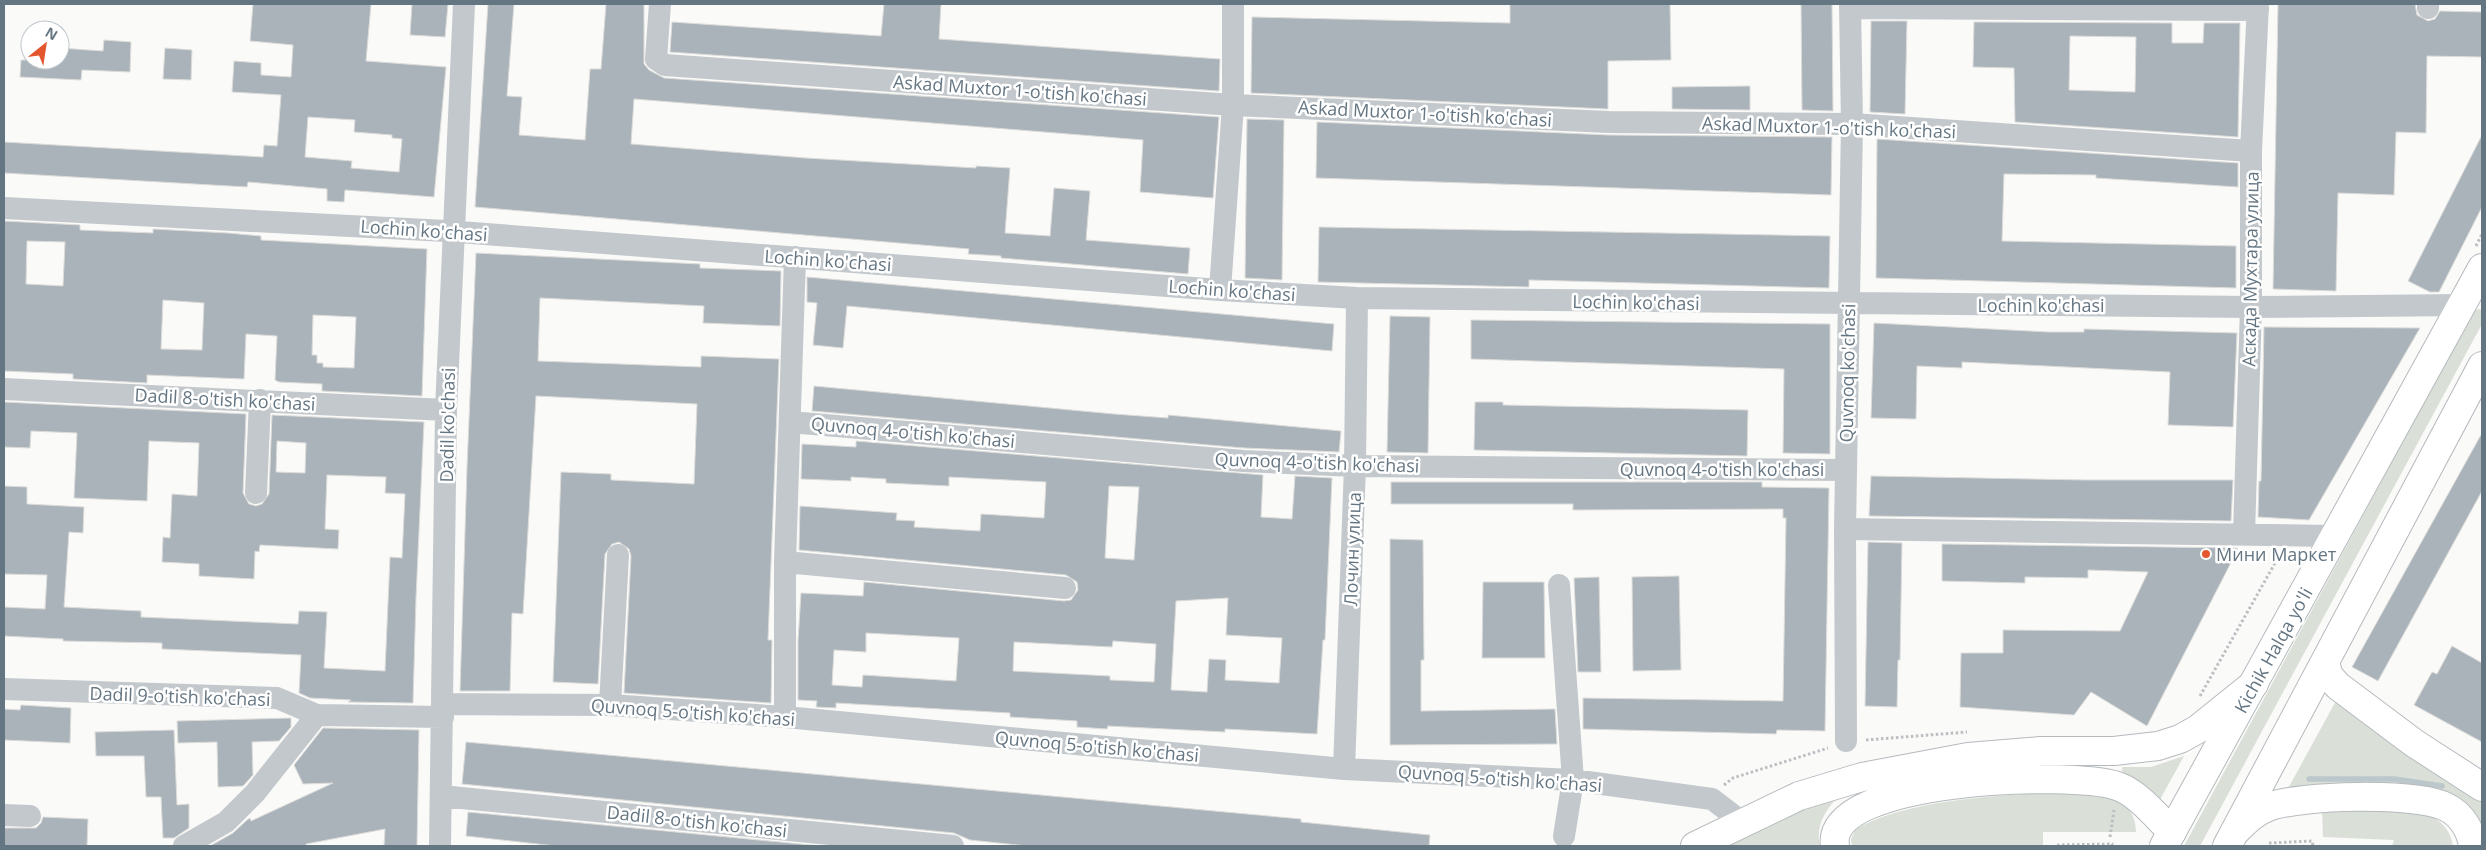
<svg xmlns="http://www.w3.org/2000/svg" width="2486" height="850" font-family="'Open Sans',sans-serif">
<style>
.green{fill:#dadfd7}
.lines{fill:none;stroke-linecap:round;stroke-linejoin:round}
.stream{stroke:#bbc7cb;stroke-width:5.5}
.building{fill:#aab3b9;stroke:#dcdcda;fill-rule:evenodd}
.major-casing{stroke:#b5babe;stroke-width:30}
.highway-casing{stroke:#b4b9bd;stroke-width:30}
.path{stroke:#bbbfc2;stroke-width:3;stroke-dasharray:2.5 2.5;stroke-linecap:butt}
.minor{stroke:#c3c8cc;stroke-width:22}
.major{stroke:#fff;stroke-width:28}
.highway{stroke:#fff;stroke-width:28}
.poi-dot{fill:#e4572e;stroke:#fff;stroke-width:2}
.labels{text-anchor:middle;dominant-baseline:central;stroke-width:5;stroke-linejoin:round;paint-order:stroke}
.street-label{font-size:18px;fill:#657683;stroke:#fff}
.poi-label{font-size:18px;fill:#657683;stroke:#fff;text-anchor:start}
</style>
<rect width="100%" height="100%" fill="#fafaf8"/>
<path class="green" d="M2478,309L2482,310V324L2200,846H2184L2474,311Z
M2337,699L2482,798V829L2476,817L2285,794Z
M2184,756L2156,807L2123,777L2122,767H2151Z
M2085,790C2111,799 2135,799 2136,832H2043V846H1852L1851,839L1855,830C1909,796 2021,795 2085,790Z
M1839,796C1826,809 1815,826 1820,846H1720L1813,803Z
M2365,805C2396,809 2448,806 2453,846H2392L2394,840L2323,837L2322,809Z"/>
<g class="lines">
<path class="stream" d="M2309,779H2394L2442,786"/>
</g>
<path class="building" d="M253,4H371L366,61L446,67L434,197L345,190L344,202L327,201V189L248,182L247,187L4,173V142L263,157L264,145L277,146L281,95L232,92L234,61L261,63V75L291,77L293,45L250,41ZM308,117L355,120L354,132L392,135V138L402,139L399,172L351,168L352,161L305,157Z
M412,4H448L445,37L410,35Z
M488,4H514L507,96L522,97L519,135L585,140L590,69H601L606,4H644V64L649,70L664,78L1219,117L1213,198L1140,192L1143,140L634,99L631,144L806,158L976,168V166L1010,168L1005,233L1050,236L1054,188L1090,191L1086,240L1190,248L1188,274L1001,258V256L968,254L969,249L475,207Z
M884,4H941L939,39L1220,59L1219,91L670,52L672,22L881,36Z
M1510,4H1670L1671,60L1608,61V109L1251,93L1252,17L1510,23Z
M1801,4H1832L1833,111L1802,110Z
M2278,4H2415L2417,15L2428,21L2435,19L2440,11L2482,12V57L2427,56L2426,133L2396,132L2394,195L2338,193L2336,291L2273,289Z
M1871,21H1907L1905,114L1870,112Z
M1974,22L2172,23V43H2203L2204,23H2240L2238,137L2015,122L2014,68L1973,67ZM2070,36L2136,37L2135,92L2069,90Z
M104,40L131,42L130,72L82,70L81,80L20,77L21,60H60V48L103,51Z
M165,48L192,50L191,80L163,79Z
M1750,86V110L1672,109V87Z
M1247,119L1284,120L1282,280L1245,278Z
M1317,122L1608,135L1832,137L1831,195L1316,178Z
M2482,135V207L2439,292H2430L2408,281Z
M1877,139L2238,163V187L2096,178V175L2004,174L2002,241L2236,246V288L1876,278Z
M4,221L80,225V230L153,233V229L228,233L261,236V240L427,249L422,396L322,391V384L279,382L275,380L277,336L246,334L244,379L147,375V383L73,379V374L4,371ZM27,241L65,242L63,286L26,284ZM163,300L204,303L202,350L161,349ZM313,315L356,317L354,368L323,367V363H317V355H312Z
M1319,227L1830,236L1829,288L1529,280V287L1318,282Z
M476,253L700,264V268L781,271L780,326L703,323L704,306L540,298L538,361L701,367V356L779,359L768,640H772L771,703L624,693L631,556L629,549L619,542L612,544L605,554L598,684L553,682L561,472L611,474V480L694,484L697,404L536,396L523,614L512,613L510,691H460L467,467Z
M807,277L1334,324L1332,351L847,306L843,348L813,345L817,303L807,302Z
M1390,316L1430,317L1428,453L1387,452Z
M1471,320L1830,324V454L1783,453L1784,369L1471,359Z
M1874,323L2049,332H2084V329L2237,333L2233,427L2168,425L2170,372L1962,362V368L1917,366L1916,419L1871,418Z
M2264,327L2420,328L2309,520L2258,517L2259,481H2261Z
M814,386L1114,414L1168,418V415L1341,431L1339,452L1244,448L812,411Z
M4,402L246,414L243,493L249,504L256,506L262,504L269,494L272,415L424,422L416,598L413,703L348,702L351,700L310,698L299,693L301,655L162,649V643L63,641V639L4,636V607L45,609L47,575L4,574V486L27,487V504L84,507L83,533L69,532L64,607L141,611V617L298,624L299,611L327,612L324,668L385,671L390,557L402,558L405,494L385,493L386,477L327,475L325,529L339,530L338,549L260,545L259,552L255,551L254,579L199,576V564L162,562L163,537L170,538L172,494L197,496L199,443L149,441L147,501L74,498L77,433L31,431L30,448L4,447ZM277,441L306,443L305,473L276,472Z
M1475,402H1503V405L1748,410L1747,456L1474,450Z
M2482,433V491L2378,681L2352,667Z
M856,441L1263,475L1261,517L1292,519L1295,476L1332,478L1325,640H1323L1317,734L1225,729V732L1108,726L1107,729L1077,727V721L1010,717V713L836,703V708L816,707L817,701L798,700V641L801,593L863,596L864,582L1064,601L1071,600L1078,590L1077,582L1066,575L799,550L800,506L897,513L896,520L915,521L914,527L980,531L981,514L1044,518L1046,482L949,477V486L886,483V479L851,477V481L801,479L802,444L856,447ZM1109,486L1139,487L1134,560L1105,558ZM1228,598L1226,635L1282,638L1279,683L1225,680L1226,660L1209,659L1207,692L1171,690L1176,601ZM866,633L959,638L956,681L863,675L862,687L832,685L834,650L866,652ZM1113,641L1156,644L1154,682L1110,680V676L1013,671L1014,642L1112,647Z
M1871,476L2085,480H2233L2231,521L1869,516Z
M1391,482H1762V487L1829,488L1825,731L1777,730L1776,734L1583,729V698L1783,701L1786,518H1783V509L1573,510V504H1391Z
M1390,539L1423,540L1424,660H1421V711L1555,709L1557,744L1390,745Z
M1868,542L1902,543L1900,660H1898L1897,707L1865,706Z
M1942,544L2237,548L2238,549L2147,726L2091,692L2074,715L1960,707L1961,653H2003V630L2120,631L2148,572L2088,570V578L2025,577V583L1942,581Z
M1679,576L1681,670L1633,671L1632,577Z
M1599,577L1601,672H1578L1574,578Z
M1483,582H1544L1545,658H1482Z
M2452,646L2482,663V742L2414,705L2432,672L2437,674Z
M21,705L71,708L70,743L4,740V709L20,710Z
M291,718V727L279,741L252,742L253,775L243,786L218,787L217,742L178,743L177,721Z
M323,728L419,730L417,846H384L385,829L306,844V846H210L233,833L247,820L250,818L251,821L333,783L303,784L294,765Z
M174,730L177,805L189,804V828L174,838H163L161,797H146L144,756H96L95,732Z
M466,742L1301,819V822L1430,835L1429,846H1027L970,840L954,833L462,784Z
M468,812L821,846H556L466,836Z
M43,817L88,819L87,846H4V828H36L41,823Z"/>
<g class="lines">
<g class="major-casing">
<path id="major" d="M2325,663L2329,676L2338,686L2414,743L2482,787
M2235,832C2245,822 2254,812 2268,807C2300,795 2417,792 2446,807C2461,814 2471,830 2473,846
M1695,846L1799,796L1862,777L1968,757L2041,751H2114L2158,746L2180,739L2198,729L2254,684
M1835,846C1823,777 2073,771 2117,786C2138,793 2156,816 2172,832"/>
</g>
<g class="highway-casing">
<path id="highway" d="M2164,846L2482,268
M2227,846L2482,366"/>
</g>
<path class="path" d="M2476,246L2482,234
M2200,696L2279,556
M1866,740L1967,732
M1724,785L1733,778L1828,748
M2110,837L2114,810
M2269,843L2312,841L2313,846
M2057,845L2112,844V846"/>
<path class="minor" d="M660,4L656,59L665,65L1233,105L1609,122L1852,124L2251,151
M1850,8L2258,10
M2428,8V4
M4,208L446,231L1220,290L1357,298L2251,307L2462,305
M1220,290L1233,105V4
M4,389L446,410
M790,422L1243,461L1355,466L1846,470
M256,493L260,400
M1845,529L2336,536
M2244,534L2251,307V151L2258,4
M785,562L1065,588
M1559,585L1573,780L1564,836
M4,689L277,698L317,715L443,717
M443,704L610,705L785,717L1344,769L1573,780L1712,799L1742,822
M610,705L618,555
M785,717V562L795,257
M1846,741L1845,529L1852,124L1850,4
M1344,769L1355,466L1357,298
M441,796L953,846
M4,815L30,816
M184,846L226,822L255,793L317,715
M440,846L446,410L464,4"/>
<use href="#major" class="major"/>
<use href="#highway" class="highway"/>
</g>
<circle class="poi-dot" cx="2206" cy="554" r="5"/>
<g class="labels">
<g class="street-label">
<text transform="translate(1020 90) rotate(4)">Askad Muxtor 1-o'tish ko'chasi</text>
<text transform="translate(1425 113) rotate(3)">Askad Muxtor 1-o'tish ko'chasi</text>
<text transform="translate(1829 127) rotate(2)">Askad Muxtor 1-o'tish ko'chasi</text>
<text transform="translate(424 230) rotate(4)">Lochin ko'chasi</text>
<text transform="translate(828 260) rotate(4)">Lochin ko'chasi</text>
<text transform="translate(2250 269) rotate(-89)">Аскада Мухтара улица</text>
<text transform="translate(1232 290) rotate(4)">Lochin ko'chasi</text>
<text transform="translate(1636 302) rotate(1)">Lochin ko'chasi</text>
<text x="2041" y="305">Lochin ko'chasi</text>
<text transform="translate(1847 373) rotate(-89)">Quvnoq ko'chasi</text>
<text transform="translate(225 399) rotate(3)">Dadil 8-o'tish ko'chasi</text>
<text transform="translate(447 425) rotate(-89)">Dadil ko'chasi</text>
<text transform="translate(913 432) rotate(5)">Quvnoq 4-o'tish ko'chasi</text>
<text transform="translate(1317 462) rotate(2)">Quvnoq 4-o'tish ko'chasi</text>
<text x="1722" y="469">Quvnoq 4-o'tish ko'chasi</text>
<text transform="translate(1352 549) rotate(-88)">Лочин улица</text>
<text transform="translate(2273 650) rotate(-61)">Kichik Halqa yo'li</text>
<text transform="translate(180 696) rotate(2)">Dadil 9-o'tish ko'chasi</text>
<text transform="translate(693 712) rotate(4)">Quvnoq 5-o'tish ko'chasi</text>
<text transform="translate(1097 746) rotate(5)">Quvnoq 5-o'tish ko'chasi</text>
<text transform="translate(1500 778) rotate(4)">Quvnoq 5-o'tish ko'chasi</text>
<text transform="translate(697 821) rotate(6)">Dadil 8-o'tish ko'chasi</text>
</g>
<g class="poi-label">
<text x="2216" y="554">Мини Маркет</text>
</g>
</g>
<rect width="2486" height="850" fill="none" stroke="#657683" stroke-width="10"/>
<g transform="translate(45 45) rotate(30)"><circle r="24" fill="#ffffff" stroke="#c1c8cd"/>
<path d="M0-4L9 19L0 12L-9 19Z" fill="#e4572e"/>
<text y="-8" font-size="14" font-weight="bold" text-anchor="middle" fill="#657683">N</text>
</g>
</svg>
